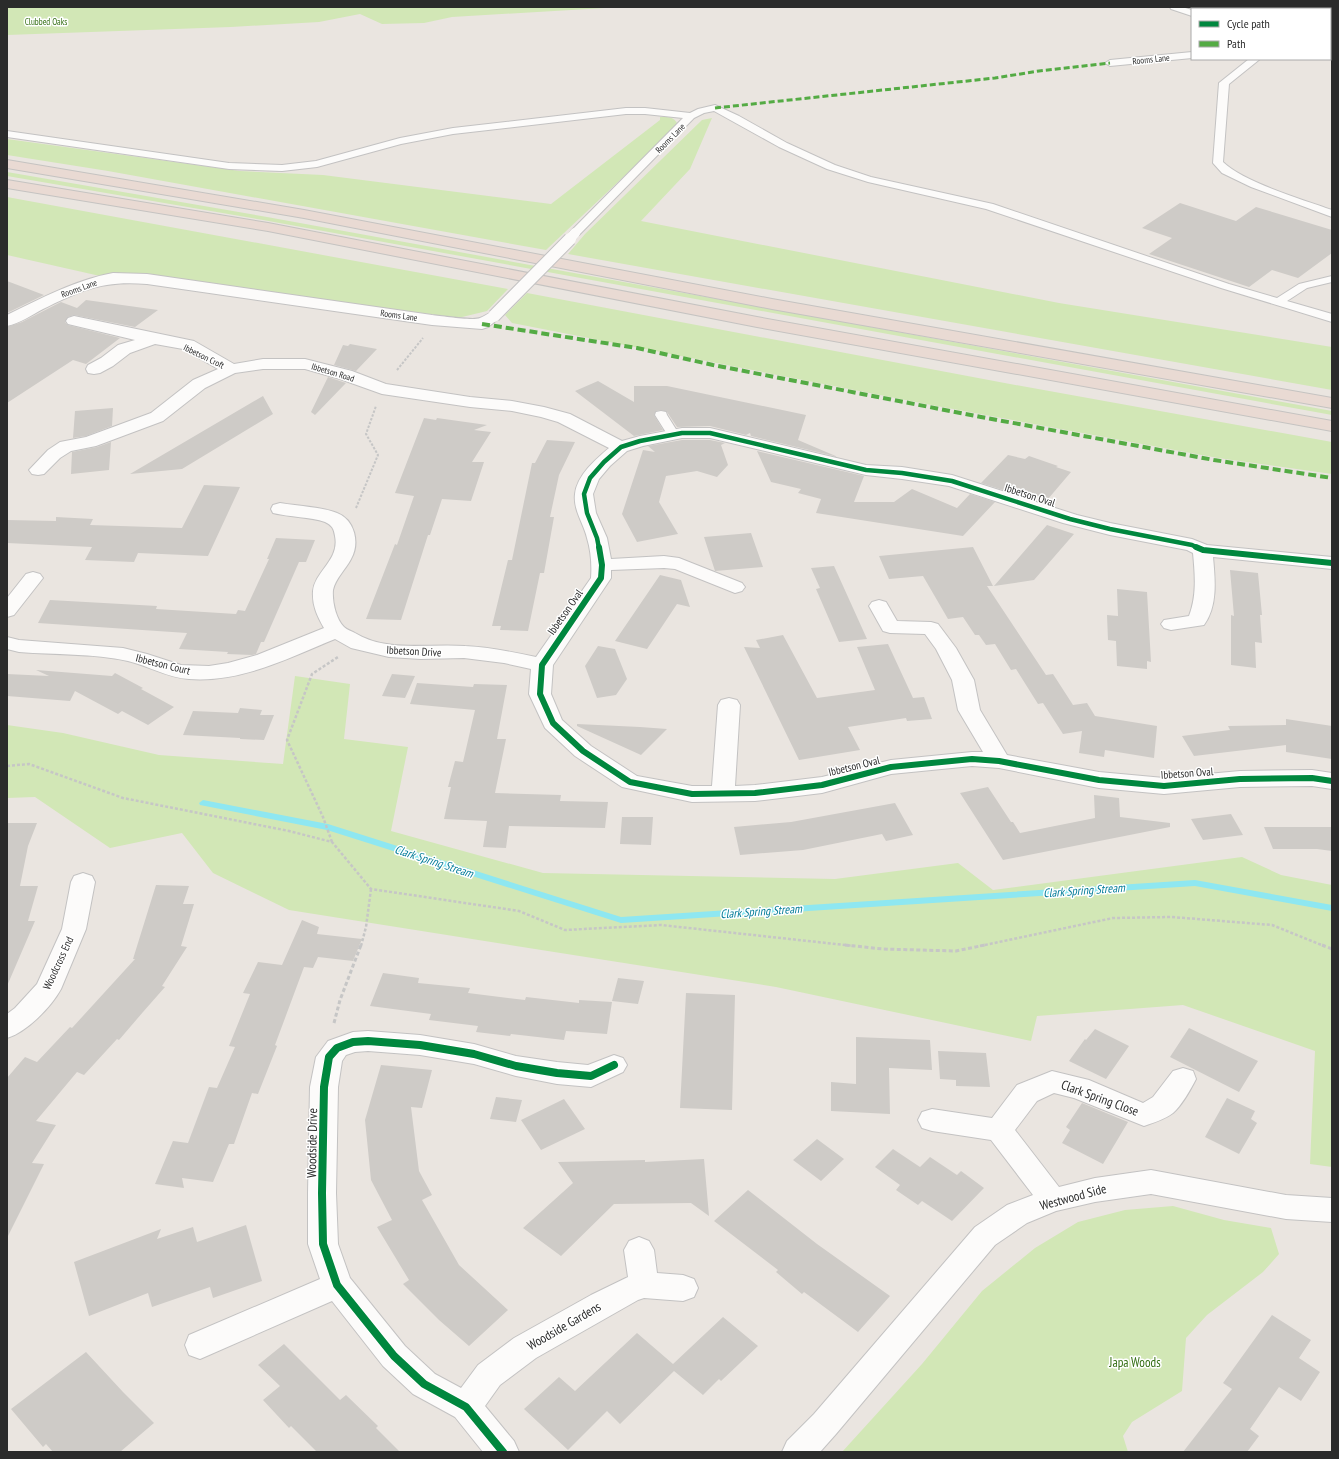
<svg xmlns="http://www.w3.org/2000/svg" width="1339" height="1459" font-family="'PT Sans Narrow',sans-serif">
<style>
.green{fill:#d2e7b6}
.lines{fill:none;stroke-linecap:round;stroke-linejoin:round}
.stream{fill:#8ee7f1;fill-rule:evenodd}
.building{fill:#cecbc7}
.service-casing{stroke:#c3c2c2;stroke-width:2}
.minor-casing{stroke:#c3c2c2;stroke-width:2}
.motorway-casing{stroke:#c5c3c1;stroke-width:2}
.path-far3{stroke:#c6c6c6;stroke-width:1.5;stroke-dasharray:2 1;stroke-linecap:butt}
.path-far2{stroke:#c6c6c6;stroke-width:2;stroke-dasharray:2.5 1.5;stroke-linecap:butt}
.path-far1{stroke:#c6c6c6;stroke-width:2.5;stroke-dasharray:3 2;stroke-linecap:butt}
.path{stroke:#c6c6c6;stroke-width:3;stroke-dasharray:4 2.5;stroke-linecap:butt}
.service{fill:#fcfbfa;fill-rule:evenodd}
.minor{fill:#fcfbfa;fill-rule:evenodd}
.motorway{fill:#e9dad3;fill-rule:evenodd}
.service-bridge-far1-casing{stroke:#c3c2c2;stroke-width:10;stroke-linecap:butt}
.service-bridge-casing{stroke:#c3c2c2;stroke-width:14;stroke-linecap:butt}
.service-bridge-far1{stroke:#fcfbfa;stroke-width:10}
.service-bridge{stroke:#fcfbfa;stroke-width:12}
.quiet-far1{stroke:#54ab44;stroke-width:3;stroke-dasharray:6 3;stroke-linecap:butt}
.quiet{stroke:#54ab44;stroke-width:4;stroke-dasharray:8 4;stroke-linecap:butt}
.cycleway-far2-casing{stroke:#fff;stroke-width:6}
.cycleway-far1-casing{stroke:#fff;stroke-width:8}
.cycleway-casing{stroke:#fff;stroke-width:10}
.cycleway-far2{stroke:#00873e;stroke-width:4.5}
.cycleway-far1{stroke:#00873e;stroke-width:6}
.cycleway{stroke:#00873e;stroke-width:8}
.labels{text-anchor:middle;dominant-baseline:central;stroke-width:3;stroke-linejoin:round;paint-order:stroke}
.far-park-label{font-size:9px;fill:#356f14;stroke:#fff}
.far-street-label{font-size:9px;fill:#2b2b2b;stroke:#fff}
.street-label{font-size:11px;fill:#2b2b2b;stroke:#fff}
.water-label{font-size:12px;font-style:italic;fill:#047c99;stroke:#fff}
.near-street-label{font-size:13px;fill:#2b2b2b;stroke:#fff}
.near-park-label{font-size:13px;fill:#356f14;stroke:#fff}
</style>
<rect width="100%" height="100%" fill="#eae5e0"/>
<path class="green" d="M7,7H622L452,17L424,23L382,24L360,14L319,22L231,27L7,35Z
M660,117C667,117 673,116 677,123L672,131L546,250L108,171L7,155V139L240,171L323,175L551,204L660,120Z
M712,118L690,169L641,221L1059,303L1332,347V390L568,254L585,234L702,120Z
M7,172L267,217L1332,411V415L263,220L7,176Z
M7,197L508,289L487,311L458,318L132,273L100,276L7,255Z
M527,293L1010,384L1332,442V474L1218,458L926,404L512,323L505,315Z
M295,676L350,684L344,739L408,747L391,831L543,873L835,879L958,863L993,890L1242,857L1281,875L1332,885V1167L1310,1164L1315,1051L1183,1005L1037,1016L1031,1041L776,987L289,910L213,873L182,833L110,848L35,797L7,798V725L63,733L159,755L283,764Z
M1173,1206L1224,1220L1271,1228L1279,1254L1263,1272L1207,1315L1186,1338L1182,1391L1132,1422L1123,1436L1128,1452H842L922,1364L982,1291L1035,1248L1078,1222L1125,1210Z"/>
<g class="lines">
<path class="stream" d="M203,800L328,824L621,917L1195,880L1332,905V911L1195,886L621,923L327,830L200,805L199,803Z"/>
</g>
<path class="building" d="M1180,203L1236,221L1256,207L1332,230V253L1298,278L1272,270L1249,287L1149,254L1172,238L1142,228Z
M7,281L44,295L7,313Z
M86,300L158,310L135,327L74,315L68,317L65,322L68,325L120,338L86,364L73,360L7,403V327L22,322L61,302L77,308Z
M350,344L377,349L356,371L334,365L343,345L348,346Z
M328,377L346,383L315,415L311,412Z
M598,381L634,402V386H667L806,415L798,440L838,457L751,436L750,433L746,435L710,426L677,427L667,412L661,410L656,411L654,415L663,430L634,436L575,391Z
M263,396L273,414L182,469L130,474Z
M113,408L112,426L86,436L73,438L75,411Z
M424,418L436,420L437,418L487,425L474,430L491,432L472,462H484L471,501L442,499L430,535H428L401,620L366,619L395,544L397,545L414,496L395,493Z
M547,440L575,442L559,475L550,517H554L544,573H540L528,631L500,630L501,626H492L508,560H512L532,463H535Z
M682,440H710L725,443L721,445L728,465L717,477L697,471L666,476L659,502L678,534L637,542L622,514L643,450L655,452L648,446Z
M111,442L109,470L71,474L72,452L97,447Z
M757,451L864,476L854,502H894L912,489L957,508L970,494L995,502L963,536L816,513L821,499L798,493L801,489L771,482Z
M1008,455L1025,459L1029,456L1058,466L1056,467L1071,472L1048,499L1009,487L1006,491L981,483Z
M204,485L240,487L208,556L138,553L134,562L85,560L92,547L7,543V520L56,521V517L93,519L90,525L182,528Z
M1047,525L1074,534L1034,580L994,586Z
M751,533L763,567L715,571L704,537Z
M276,538L315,540L306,562H299L264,642H261L256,654L252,655L227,654L228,652L179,649L187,633L38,623L50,600L157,606L156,609L236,614L238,610L245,611L269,559H267Z
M973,547L993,586H987L1046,675L1053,674L1073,705L1087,703L1095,716L1157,726L1154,758L1105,750L1104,757L1079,753L1082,731L1063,734L1043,703L1038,704L1016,669L1011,670L995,644L986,645L979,635H975L963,617L948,619L923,576L889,579L879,556Z
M834,566L867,639L839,642L816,589L820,588L811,568Z
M1230,570L1258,573L1262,615H1260L1262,643L1255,642L1256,668L1231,665V615L1234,616Z
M660,575L681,580L690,607L677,604L647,649L615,641Z
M1117,589L1147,592L1151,662L1147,661V669L1117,666L1116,641L1108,640L1107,615L1118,616Z
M783,635L817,698L875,690L857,647L888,644L913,698L924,697L932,719L907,721L906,718L848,727L860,750L799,760L744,647L760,648L756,640Z
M598,646L615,649L627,679L616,695L597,698L585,666Z
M36,670L112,676L115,673L143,688L141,689L174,707L148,725L122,711L118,714L75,691L70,701L7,696V674L49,676Z
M392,674L415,676L405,698L382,696Z
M417,683L473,687L474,684L507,685L497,739H506L495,793L561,795L560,801L608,802L605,828L509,826L506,848L483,847L487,821L444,819L451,787H448L455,761L463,762L475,710L410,704Z
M240,708L262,710L260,715H274L264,740L240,739V738L183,735L193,711L238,713Z
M1286,719L1332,726V759L1286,752V745L1194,756L1182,736L1230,730L1228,726L1286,725Z
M577,724L640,727L667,729L641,755L577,726Z
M988,787L1011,822H1013L1020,833L1095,818L1094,795L1119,798L1120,817L1170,823V827L1003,860L960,793Z
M895,803L913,835L886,841L882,834L803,850L740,855L734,827L791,822Z
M1231,814L1243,835L1203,840L1191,819Z
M622,817H653L651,845L620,844Z
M7,823H37L28,846L20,886H38L28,921H35L7,986Z
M1264,827H1332V851L1317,849H1273Z
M156,885L189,886L183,904H194L181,946L187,947L162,986L165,987L143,1012L119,1040L117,1039L84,1075L77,1072L36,1121L56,1125L32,1163L44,1164L7,1238V1078L25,1057L37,1062L70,1027L72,1028L135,959H133Z
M302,920L319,927L317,934L362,939L353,961L318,957L313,968L304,967L275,1045L277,1046L258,1094L252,1093L234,1144H229L213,1182L182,1178L184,1188L155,1184L173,1141L188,1143L209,1087L217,1088L235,1047L229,1046L250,994L243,993L258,962L282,965Z
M383,973L419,978L418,983L470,988L468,993L525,1000L526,997L579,1003V1000L612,1002L607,1034L566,1031L564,1040L511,1034L510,1036L476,1032L478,1026L429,1020L431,1014L370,1006Z
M618,978L644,981L638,1004L612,1001Z
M686,993L735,995L732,1110L680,1108Z
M1189,1028L1258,1061L1239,1092L1170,1057Z
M1095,1029L1129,1046L1106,1079L1069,1061L1085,1039L1086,1040Z
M856,1037L930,1040L932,1070L889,1068L890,1114L831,1111V1082L856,1084Z
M938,1051L986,1053L990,1087L956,1086V1080L940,1079Z
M381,1065L432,1070L422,1108L411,1107L419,1171L432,1195L422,1200L459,1265L508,1310L469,1346L439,1320L403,1284L409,1280L377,1227L392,1220L371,1180L365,1120Z
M496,1097L522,1100L516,1122L490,1119Z
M1227,1098L1255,1111L1251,1119L1257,1123L1239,1154L1205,1137Z
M564,1099L585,1129L541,1150L521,1120Z
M1082,1103L1128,1122L1103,1164L1062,1143L1070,1130L1066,1127Z
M817,1139L844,1159L821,1181L793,1160Z
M893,1149L920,1167L930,1157L957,1175L961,1171L984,1188L952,1221L922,1201L918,1205L896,1190L900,1185L875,1167Z
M704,1159L709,1216L691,1203L614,1204L561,1256L523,1228L573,1183L558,1162L645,1160V1162Z
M748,1190L817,1244L890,1296L858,1332L804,1292L802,1294L776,1272L778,1270L714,1221Z
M246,1225L262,1281L213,1298L210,1287L152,1307L148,1293L89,1316L74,1262L161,1229L157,1239L193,1227L197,1242Z
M1272,1315L1311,1340L1299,1358L1320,1372L1301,1401L1279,1387L1250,1429L1259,1436L1247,1452H1183L1232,1389L1223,1383Z
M723,1317L758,1346L721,1381L719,1379L703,1395L674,1371L620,1424L607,1411L568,1450L524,1409L559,1377L575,1391L637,1333L673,1364Z
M284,1344L340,1400L346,1395L378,1426L376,1428L400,1452H317L291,1426L289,1428L263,1400L280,1386L258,1365Z
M86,1352L123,1392L154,1423L120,1452H53L46,1444L43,1447L11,1409Z"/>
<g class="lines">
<g class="service-casing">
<path id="service" d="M1170,7H1182L1192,10V16L1171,9Z
M1192,52V58L1110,66L1105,63L1110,60Z
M1249,59H1260L1229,84L1223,162C1243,182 1304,200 1332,210V217L1251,187L1222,173L1213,163L1219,83Z
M715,105L739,116L787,143L835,165L871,177L993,204L1229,284L1277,298L1299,284L1332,276V282L1307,288L1287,301L1332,314V322L1221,288L986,209L868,182L827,169L779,147L714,111L704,113L694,118L579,235H571L570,233L571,231L683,118L645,114H626L453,134L401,144L317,167L282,171L229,169L7,137V131L229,163L282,165L316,161L400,138L453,128L626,108H645L690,113L698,109Z
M661,411L666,412L667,415L679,434L678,437H668L667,434L655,415L656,412Z"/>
</g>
<g class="minor-casing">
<path id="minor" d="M113,273L147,274L432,315C441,316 473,321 480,318C488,315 490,310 500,313L502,316L488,327L482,329L432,325L147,284C104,280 81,290 43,309C32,315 20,323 7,326V315C42,298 75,280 113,273Z
M74,316L194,341L234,364L263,359H305L352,371L386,384L470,397L512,401L544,407L570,414L622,441L640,436L682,428H710L866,465L902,467L952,475L1077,515L1110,523L1192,539L1207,545L1332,557V569L1213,557C1215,579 1218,606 1204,625L1171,630L1164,628L1161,624L1164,620L1189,616C1197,596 1195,574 1193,553L1187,550L1110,535L1063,523L949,486L902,479L866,475L710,438H682L643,446L627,451L610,466L599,479L593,494L596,513L607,538L611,559L664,556L679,558L742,583L745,587L742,591L735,593L675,569L664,568L611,570V578L553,665L551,694L562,720L591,746L637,776L692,786H712L718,705L721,700L729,698L737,700L740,705L735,786L755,785L822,777L891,760L972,752H983L958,710L952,680L936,649L925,634L890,633L883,631L869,606L872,602L879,600L886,602L897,621L931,622L938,624L956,648L974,680L980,710L1007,755L1099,772L1164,778L1240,771L1312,770L1332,773V789L1312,786L1240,787L1164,794L1099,788L999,768L972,766L891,774L822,793L755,801L692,802L622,787L575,756L545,728L529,694L531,669L504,663L464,658L421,659L389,657L351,648L335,639C289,658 240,683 189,679C168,678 149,666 128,661C93,653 55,655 19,652L7,649V637L19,640L123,648L147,654L181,665L209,666L228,663L257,655L324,628C317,616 312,605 313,591C315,571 340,560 335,536C334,529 332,525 325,522C311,517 289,517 273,513L271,509L273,505L280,503C296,506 323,507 337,513C355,520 360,543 351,559C346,569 335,579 333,590C332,602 336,619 344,627C347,630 352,631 355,633C388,653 428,643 465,646C489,647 513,652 536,657L591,578C592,565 591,551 587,538C584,524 573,510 575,494C577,475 596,459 609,448L558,422L541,417L512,411L470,407L382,394L340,379L305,369H263L235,373L205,388L163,421L96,446L71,451L60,458L44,474L38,475L32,474L29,470L48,450L60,442L86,437L151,413L193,380L218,369L183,349L155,344L130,353L113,366L100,373L94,374L88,373L86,369L88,365L101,358L118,345L135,340L68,324L66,321L68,318Z
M33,572L40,574L43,578L14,615L7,617V598L26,574Z
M83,873L92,876L95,882L86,929L61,989C51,1007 27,1032 7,1038V1014L15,1008L37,984L62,929L71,882L74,876Z
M368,1031L420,1035L474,1044L516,1056L557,1062L588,1065L614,1055L623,1058L627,1065L623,1072L591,1087L557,1084L516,1076L474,1064L420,1055L368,1051L355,1052L346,1055L342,1061L338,1087L336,1193L338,1244L350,1278L405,1346L435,1374L461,1388L478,1365L514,1338L591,1295L628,1277L624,1250L629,1241L639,1237L649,1241L654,1250L657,1273L683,1275L694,1279L698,1288L694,1297L683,1301L644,1298L638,1300L536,1358L500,1385L485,1406L514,1441L519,1452H483L455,1417L413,1394L383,1366L332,1301L200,1359L189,1355L185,1345L189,1335L320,1279L308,1244V1193L310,1087L316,1057L328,1041L353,1032Z
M1183,1068L1193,1071L1196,1079C1191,1089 1181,1106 1173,1113C1165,1119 1153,1123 1144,1126L1074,1098L1054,1093L1037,1101L1015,1130L1059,1187L1095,1178L1151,1170L1286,1195L1332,1198V1222L1286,1219L1151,1194L1095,1202L1056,1211L1027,1223L995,1245L836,1434L820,1452H782L787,1441L814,1414L975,1227L1007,1205L1033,1195L991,1140L932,1131L922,1128L918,1120L922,1112L932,1109L992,1118L1017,1085L1052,1071L1089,1080L1143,1103L1153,1097L1173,1071Z"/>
</g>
<g class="motorway-casing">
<path id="motorway" d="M7,160L304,210L772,299L1332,398V408L772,309L304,218L7,168Z
M7,180L268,223L757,317L1332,421V431L757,327L268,231L7,188Z"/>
</g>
<path class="path-far3" d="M1330,50H1332"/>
<path class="path-far2" d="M397,370L423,338
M356,508L378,455L366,434L376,406"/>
<path class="path-far1" d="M7,766L29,764L123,798L289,831L332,842L371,889L519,911L565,930L661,925L854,946
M332,842L323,817L287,740L312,674L338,657
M361,946L366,927L371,889
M980,946L1113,918L1172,917L1272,925L1324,946"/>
<path class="path" d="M845,945L883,949L956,951L985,945
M1322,945L1332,949
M334,1023L340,1000L361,945"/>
<use href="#service" class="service"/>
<use href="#minor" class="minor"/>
<use href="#motorway" class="motorway"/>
<g class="service-bridge-far1-casing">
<path id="service-bridge-far1" d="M569,240L575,233"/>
</g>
<g class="service-bridge-casing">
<path id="service-bridge" d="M494,316L570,239"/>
</g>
<use href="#service-bridge-far1" class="service-bridge-far1"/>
<use href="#service-bridge" class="service-bridge"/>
<path class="quiet-far1" d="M715,108L995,78L1039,71L1110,63"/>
<path class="quiet" d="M482,324L637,348L713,365L981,417L1214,460L1332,478"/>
<g class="cycleway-far2-casing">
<path id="cycleway-far2" d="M599,548L597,538L587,513L584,494L590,478L604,462L621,447L640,441L682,433H710L866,470L902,473L952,481L1070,519L1110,529L1192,545L1198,548"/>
</g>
<g class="cycleway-far1-casing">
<path id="cycleway-far1" d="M599,547L602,565L601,578L542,665L540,694L553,723L583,751L630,782L692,794L755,793L822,785L891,767L972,759L999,761L1099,780L1164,786L1240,779L1312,778L1332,781
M1196,547L1203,550L1332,563"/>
</g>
<g class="cycleway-casing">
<path id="cycleway" d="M503,1452L466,1407L424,1384L394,1356L337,1285L323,1244L322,1193L324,1087L329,1057L337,1048L353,1042L368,1041L420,1045L474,1054L516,1066L557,1073L591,1076L614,1065"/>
</g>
<use href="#cycleway-far2" class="cycleway-far2"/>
<use href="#cycleway-far1" class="cycleway-far1"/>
<use href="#cycleway" class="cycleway"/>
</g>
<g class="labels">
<g class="far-park-label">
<text x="46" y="21">Clubbed Oaks</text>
</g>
<g class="far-street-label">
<text transform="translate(1151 59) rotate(-6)">Rooms Lane</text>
<text transform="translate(670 138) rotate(-45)">Rooms Lane</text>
<text transform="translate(79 288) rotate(-20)">Rooms Lane</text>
<text transform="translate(399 315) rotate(8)">Rooms Lane</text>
<text transform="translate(204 356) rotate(26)">Ibbetson Croft</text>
<text transform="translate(333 372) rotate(17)">Ibbetson Road</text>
</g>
<g class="street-label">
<text transform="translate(1030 495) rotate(18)">Ibbetson Oval</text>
<text transform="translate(565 612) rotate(-55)">Ibbetson Oval</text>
<text transform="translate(414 651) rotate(3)">Ibbetson Drive</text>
<text transform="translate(163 664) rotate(14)">Ibbetson Court</text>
<text transform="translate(854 766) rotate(-14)">Ibbetson Oval</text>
<text transform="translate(1187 773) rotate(-4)">Ibbetson Oval</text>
<text transform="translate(58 963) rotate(-65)">Woodcross End</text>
</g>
<g class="water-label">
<text transform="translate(434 861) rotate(18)">Clark Spring Stream</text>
<text transform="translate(1084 890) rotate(-4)">Clark Spring Stream</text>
<text transform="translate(761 911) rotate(-4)">Clark Spring Stream</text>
</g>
<g class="near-street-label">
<text transform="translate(1100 1098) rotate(20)">Clark Spring Close</text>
<text transform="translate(312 1143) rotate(-89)">Woodside Drive</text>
<text transform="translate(1073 1197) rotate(-15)">Westwood Side</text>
<text transform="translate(564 1326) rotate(-30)">Woodside Gardens</text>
</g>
<g class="near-park-label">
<text x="1135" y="1362">Japa Woods</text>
</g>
</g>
<rect width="1339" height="1459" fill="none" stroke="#2b2b2b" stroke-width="16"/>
<rect x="1191" y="8" width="140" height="52" fill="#ffffff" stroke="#aaaaaa"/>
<rect x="1199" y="21" width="20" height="6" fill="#00873e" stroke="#aaaaaa"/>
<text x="1227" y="28" font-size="12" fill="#2b2b2b">Cycle path</text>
<rect x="1199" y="41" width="20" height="6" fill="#54ab44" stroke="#aaaaaa"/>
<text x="1227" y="48" font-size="12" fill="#2b2b2b">Path</text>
</svg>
